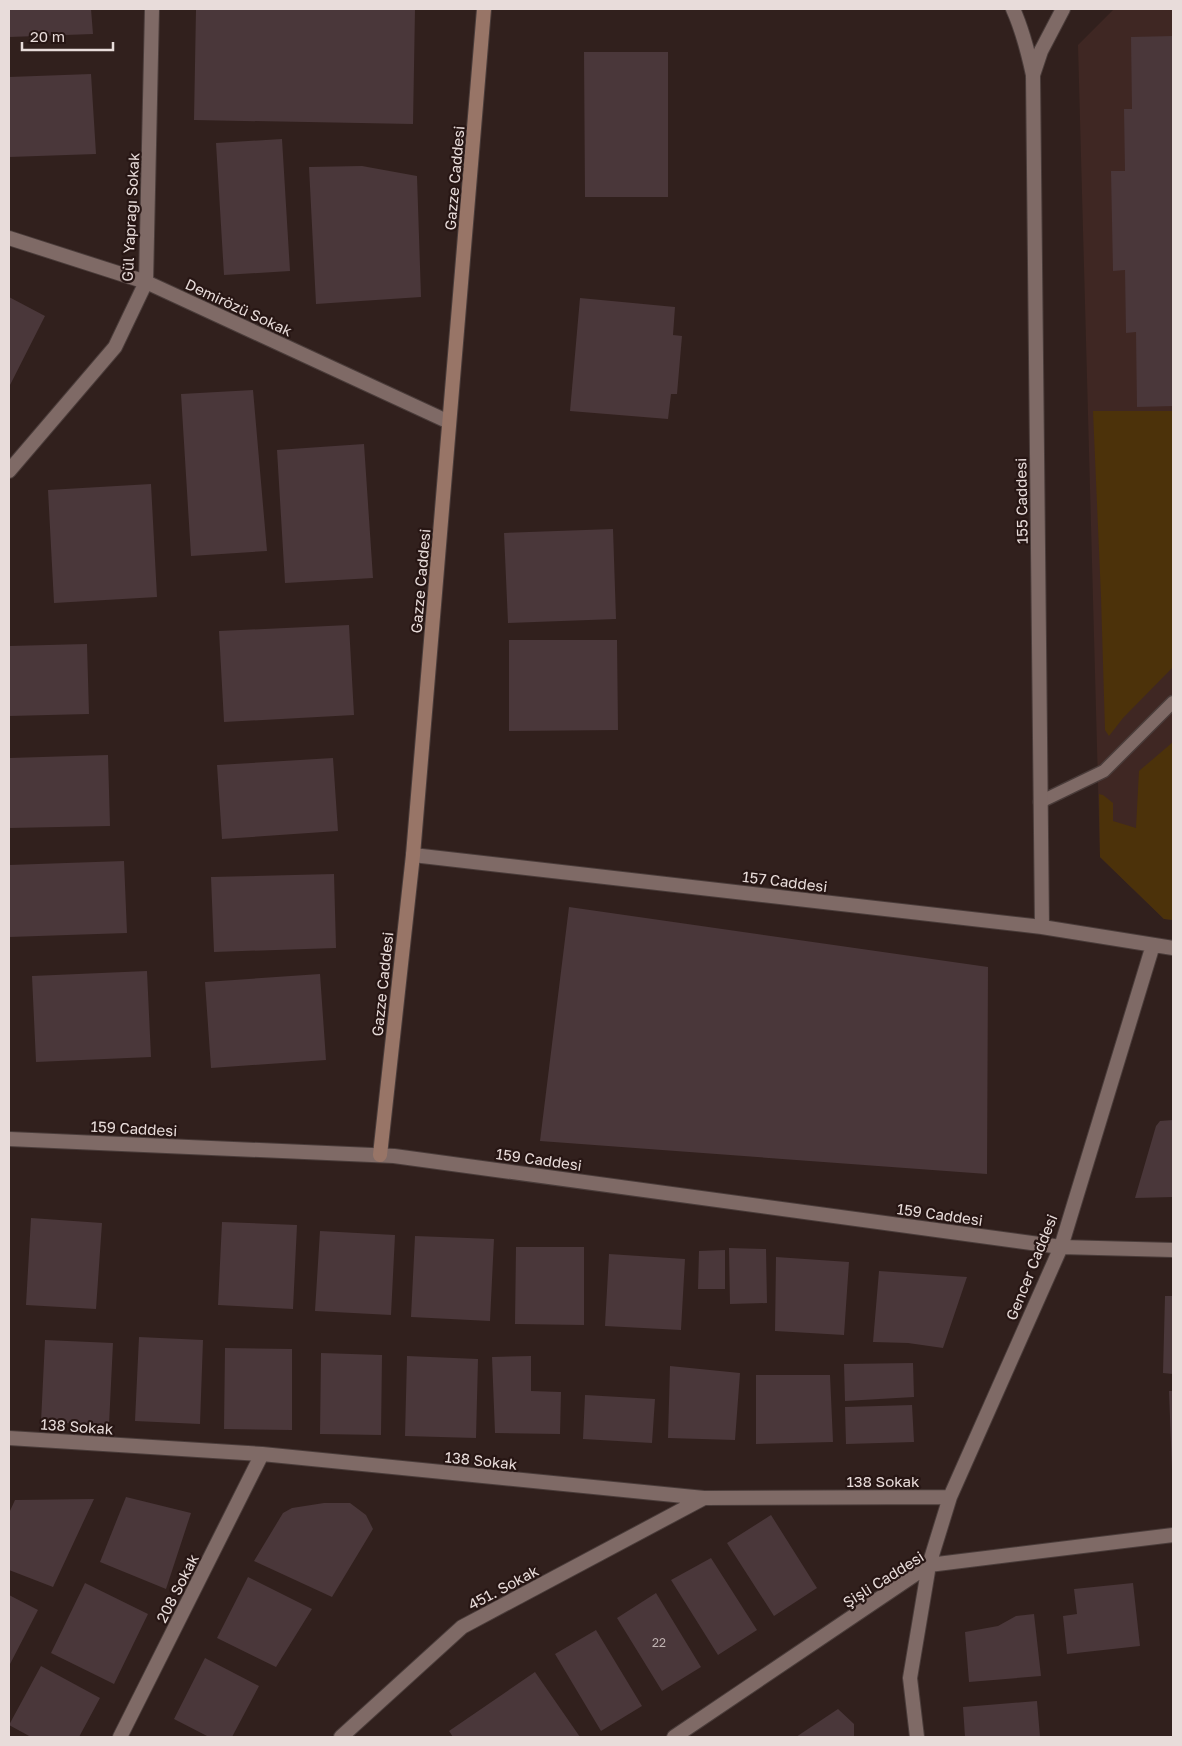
<svg xmlns="http://www.w3.org/2000/svg" width="1182" height="1746" font-family="'Golos Text',sans-serif">
<style>
.built{fill:#3f2723}
.green{fill:#4c320a}
.building{fill:#4a373a}
.lines{fill:none;stroke-linecap:round;stroke-linejoin:round}
.service-casing{stroke:#4a3c3a;stroke-width:15}
.minor-casing{stroke:#4a3c3a;stroke-width:16}
.secondary-casing{stroke:#4a3c3a;stroke-width:16}
.service{stroke:#7f6a66;stroke-width:12}
.minor{stroke:#7f6a66;stroke-width:14}
.secondary{stroke:#987567;stroke-width:14}
.labels{text-anchor:middle;dominant-baseline:central;stroke-width:4.5;stroke-linejoin:round;paint-order:stroke}
.number-label{font-size:12px;fill:#c0b3b2}
.street-label{font-size:15px;fill:#e8dcda;stroke:#271614}
</style>
<rect width="100%" height="100%" fill="#31201d"/>
<path class="built" d="M1114,9H1173V920L1164,919L1100,857L1078,45Z"/>
<path class="green" d="M1093,411H1173V667L1123,718L1109,736L1105,730L1101,597Z
M1173,742V920L1164,919L1100,857L1099,794L1103,795L1113,803V821L1136,828L1139,771Z"/>
<path class="building" d="M9,9H91L93,34L9,37Z
M196,9H415L413,124L194,120Z
M1173,36V406L1137,407L1136,332L1126,333L1125,270L1113,271L1111,171H1125L1124,109H1132L1131,37Z
M584,52H668V197H585Z
M91,74L96,154L9,157V77Z
M282,139L290,271L224,275L216,143Z
M362,166L417,176L421,297L316,304L309,167Z
M9,297L45,316L9,387Z
M580,298L675,307L673,335L682,336L677,394H671L668,419L570,411Z
M253,390L267,551L191,556L181,394Z
M364,444L373,578L285,583L277,450Z
M151,484L157,597L54,603L48,490Z
M613,529L616,619L508,623L504,533Z
M349,625L354,715L224,722L219,631Z
M509,640H617L618,730L509,731Z
M87,644L89,714L9,716V646Z
M108,755L110,826L9,828V758Z
M333,758L338,831L222,839L217,765Z
M124,861L127,933L9,937V865Z
M334,874L336,948L214,952L211,877Z
M569,907L988,967L987,1174L540,1141Z
M147,971L151,1057L36,1062L32,976Z
M320,974L326,1060L211,1068L205,982Z
M1173,1120V1197L1135,1198L1156,1126L1160,1121Z
M31,1218L102,1223L96,1309L26,1305Z
M222,1222L297,1225L293,1309L218,1305Z
M320,1231L395,1235L391,1315L315,1311Z
M415,1236L494,1239L490,1321L411,1317Z
M516,1247H584V1325L515,1324Z
M729,1248L766,1249L767,1303L730,1304Z
M725,1250V1289H698L699,1251Z
M609,1254L685,1259L681,1330L605,1326Z
M776,1257L849,1262L844,1335L775,1331Z
M879,1271L967,1277L943,1348L908,1343L873,1342Z
M1165,1296H1173V1374L1163,1373Z
M139,1337L203,1340L200,1424L135,1421Z
M45,1340L113,1343L109,1425L41,1422Z
M225,1348L292,1349V1430L224,1429Z
M321,1353L382,1355L381,1435L320,1434Z
M407,1356L478,1359L476,1438L405,1436Z
M531,1356V1391L561,1392L560,1434L495,1433L492,1357Z
M913,1363L914,1397L845,1401L844,1364Z
M670,1366L740,1373L735,1440L668,1438Z
M756,1375H830L833,1442L756,1444Z
M1169,1391H1173V1470H1172Z
M585,1395L655,1399L652,1443L583,1439Z
M912,1405L914,1442L846,1444L845,1407Z
M126,1497L191,1513L166,1589L100,1562Z
M94,1499L53,1587L9,1570V1513L15,1500Z
M324,1503H350L366,1515L373,1529L332,1597L254,1561L283,1513L292,1508Z
M771,1515L817,1588L774,1616L727,1543Z
M711,1558L757,1630L718,1655L671,1580Z
M248,1577L312,1609L276,1667L217,1638Z
M85,1583L148,1614L114,1684L51,1653Z
M1133,1583L1140,1646L1067,1654L1063,1616L1077,1614L1074,1589Z
M656,1593L701,1667L662,1691L617,1618Z
M9,1595L38,1610L9,1666Z
M1034,1614L1041,1676L969,1682L965,1632L998,1626L1016,1616Z
M596,1630L642,1706L601,1731L555,1654Z
M205,1658L259,1686L232,1737H209L174,1719Z
M41,1666L100,1698L79,1737H31L9,1725Z
M535,1672L580,1737H453L449,1731Z
M1037,1701L1040,1737H965L963,1707Z
M838,1709L854,1724V1737H796Z"/>
<g class="lines">
<g class="service-casing">
<path id="service" d="M1040,802L1104,771L1173,702"/>
</g>
<g class="minor-casing">
<path id="minor" d="M1013,9C1023,31 1028,52 1033,75L1042,927
M1033,75L1041,51L1063,9
M9,238L146,282L449,422
M9,471L115,347L146,282L152,9
M413,855L1042,927L1173,948
M9,1139L394,1156L1061,1247L1173,1250
M9,1438L262,1454L704,1498L950,1497
M120,1737L262,1454
M341,1737L462,1627L704,1498
M674,1737L929,1565L1173,1535
M917,1737L910,1678L929,1565L950,1497L1061,1247L1153,945"/>
</g>
<g class="secondary-casing">
<path id="secondary" d="M380,1155L413,855L484,9"/>
</g>
<use href="#service" class="service"/>
<use href="#minor" class="minor"/>
<use href="#secondary" class="secondary"/>
</g>
<g class="labels">
<g class="number-label">
<text x="659" y="1642">22</text>
</g>
<g class="street-label">
<text transform="translate(454 178) rotate(-85)">Gazze Caddesi</text>
<text transform="translate(130 217) rotate(-87)">Gül Yaprağı Sokak</text>
<text transform="translate(239 307) rotate(25)">Demirözü Sokak</text>
<text transform="translate(1021 501) rotate(-91)">155 Caddesi</text>
<text transform="translate(420 581) rotate(-85)">Gazze Caddesi</text>
<text transform="translate(785 881) rotate(7)">157 Caddesi</text>
<text transform="translate(382 984) rotate(-84)">Gazze Caddesi</text>
<text transform="translate(134 1128) rotate(3)">159 Caddesi</text>
<text transform="translate(539 1159) rotate(8)">159 Caddesi</text>
<text transform="translate(940 1214) rotate(8)">159 Caddesi</text>
<text transform="translate(1031 1267) rotate(-68)">Gencer Caddesi</text>
<text transform="translate(77 1426) rotate(4)">138 Sokak</text>
<text transform="translate(481 1460) rotate(6)">138 Sokak</text>
<text x="883" y="1481">138 Sokak</text>
<text transform="translate(883 1579) rotate(-32)">Şişli Caddesi</text>
<text transform="translate(503 1587) rotate(-28)">451. Sokak</text>
<text transform="translate(177 1588) rotate(-63)">208 Sokak</text>
</g>
</g>
<rect width="1182" height="1746" fill="none" stroke="#e8dcda" stroke-width="20"/>
<path d="M22 42v8h91v-8" fill="none" stroke="#e8dcda" stroke-width="2.5"/>
<text x="30" y="42" font-size="15" fill="#e8dcda" stroke="#271614" stroke-width="4" paint-order="stroke">20 m</text>
</svg>
